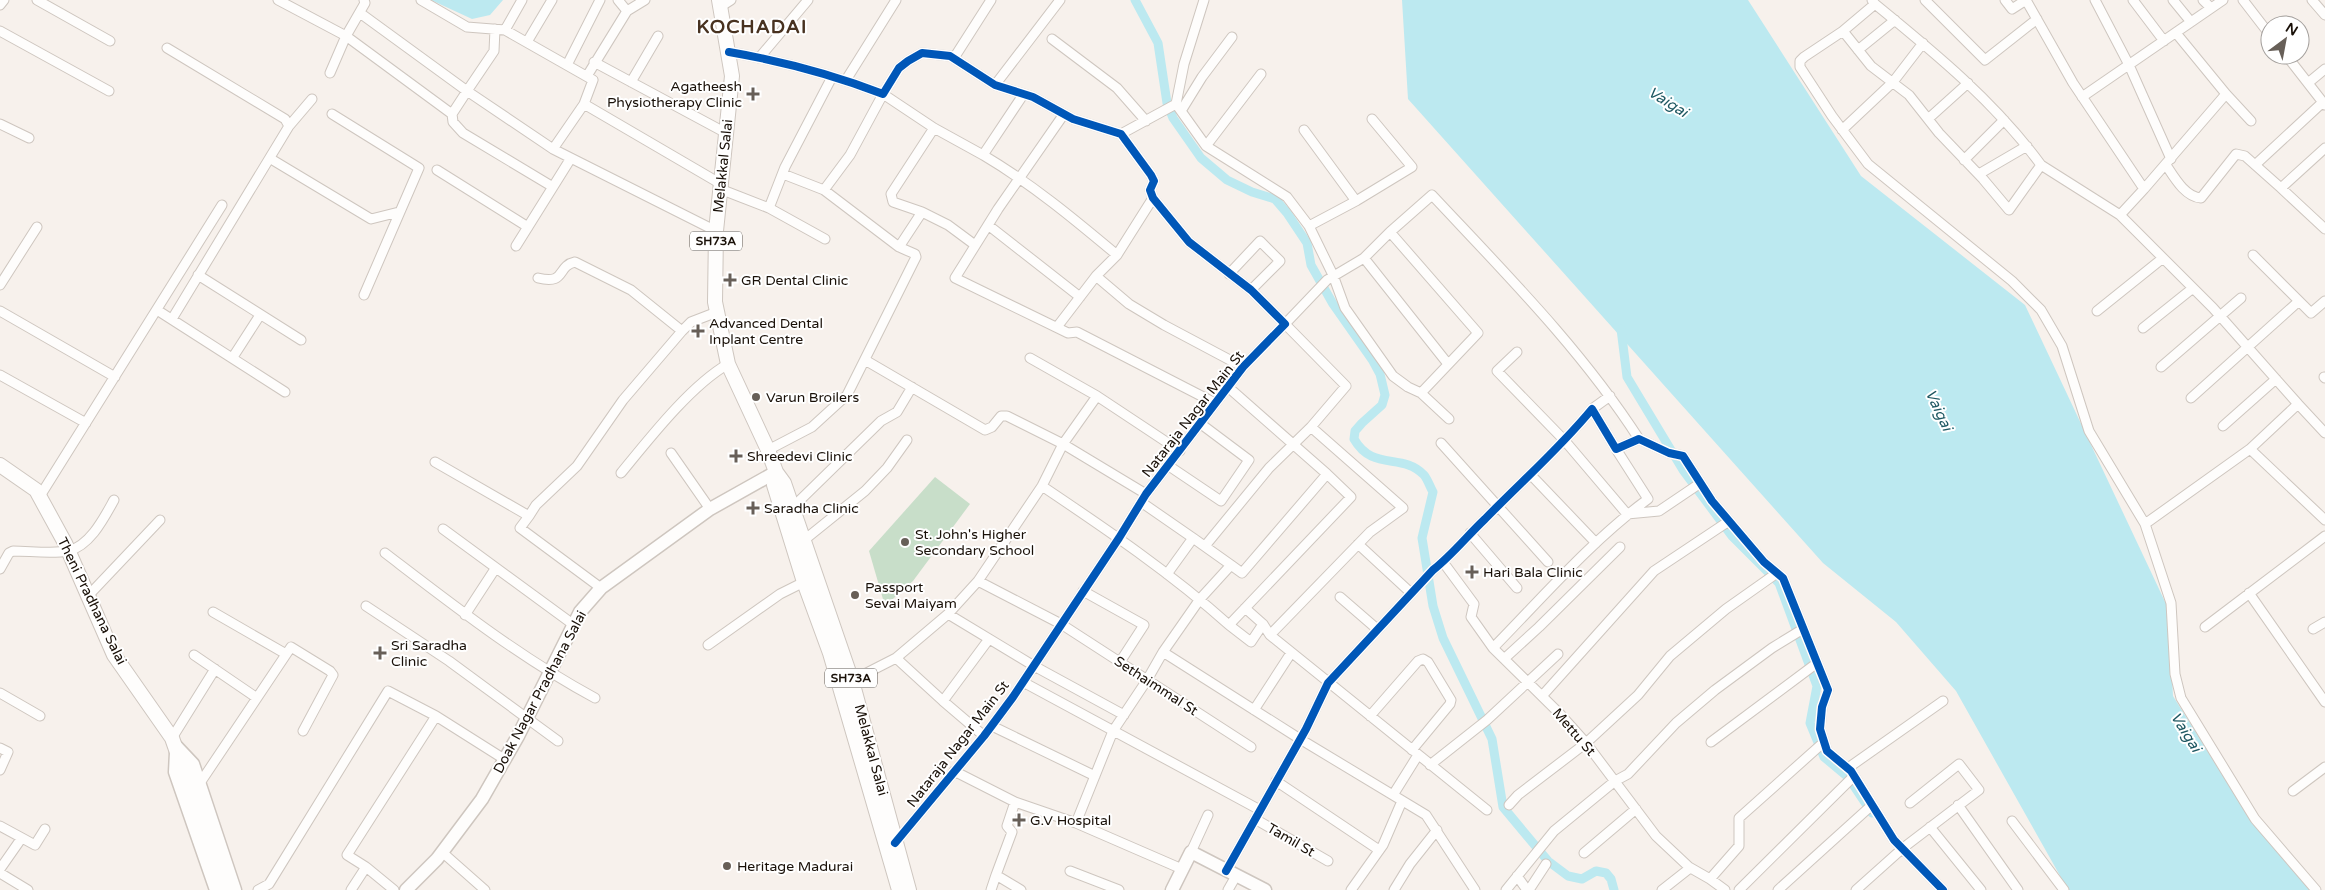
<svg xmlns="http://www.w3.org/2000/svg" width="2325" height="890" font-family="'Varela Round',sans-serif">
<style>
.green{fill:#c8dec9}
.water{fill:#bce9f0}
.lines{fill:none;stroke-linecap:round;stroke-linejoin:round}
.canal{stroke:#bce9f0;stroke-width:9}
.street-casing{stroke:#cec6bf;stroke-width:11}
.secondary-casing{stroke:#cec6bf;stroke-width:15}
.primary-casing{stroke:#cec6bf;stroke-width:16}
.street{stroke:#fefdfc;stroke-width:9}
.secondary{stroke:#fefdfc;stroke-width:12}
.primary{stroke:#fefdfc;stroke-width:14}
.cycleway-casing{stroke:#fff;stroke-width:11}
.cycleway{stroke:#0057b8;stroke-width:8}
.poi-dot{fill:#675f58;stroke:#fff;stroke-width:2}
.labels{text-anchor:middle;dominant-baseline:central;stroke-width:4;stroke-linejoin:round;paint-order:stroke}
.shield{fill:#fff;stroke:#5e5852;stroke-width:1}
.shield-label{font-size:12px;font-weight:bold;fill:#191008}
.poi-label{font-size:14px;fill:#191008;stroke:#fff;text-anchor:start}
.street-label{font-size:14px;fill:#191008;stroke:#fff}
.water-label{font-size:15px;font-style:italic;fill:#1f5862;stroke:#fff}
.district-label{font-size:19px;font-weight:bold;letter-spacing:1px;fill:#483220;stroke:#fff}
</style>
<rect width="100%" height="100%" fill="#f7f1ec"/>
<path class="green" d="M935,477L970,504L913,581L885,606L869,551Z"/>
<path class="water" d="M431,0H503L490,15L472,19Z
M1402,0H1748L1861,176L2025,305L2168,608L2173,696L2253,824L2291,863L2310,890H2068L1956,691L1896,622L1823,563L1408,99Z"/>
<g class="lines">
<path class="canal" d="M1135,0L1158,43L1167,103L1173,118L1201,158L1227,180L1252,192L1275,199L1287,213L1307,243L1311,265L1333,304L1373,361L1380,374L1385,395L1382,405L1362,423L1355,431L1354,439C1373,472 1402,452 1424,475C1428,480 1430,487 1433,492L1422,538L1433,606L1443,638L1492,739L1503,807L1548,861L1568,876L1582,879L1596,871L1606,873L1611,879L1614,890
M1621,329L1627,377L1683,470L1732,536L1779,583L1817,686L1810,723L1824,757L1848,777L1872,813"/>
<g class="street-casing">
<path id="street" d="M37,0L110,41
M278,0L346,36L452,114
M421,0L467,27L505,30L522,0
M618,0L627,11L645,0
M1872,0L1875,4L1843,31L1871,66L1909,95L1939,133L1983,179L2009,210L2041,165L2120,215L2213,308L2298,404L2250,449L2325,520
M1925,0L1985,60L2037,19
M2005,0L2012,9L2026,0
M2026,0L2073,83L2144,189L2120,215
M2095,0L2129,65L2171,159
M2133,0L2164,41
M2173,0L2191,22
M2203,0L2211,8
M2243,0L2270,35
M2312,0L2325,15
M1875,4C1935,53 1995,102 2041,165
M0,5L4,0
M720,7L731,0
M360,13L467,91L452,114L453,122L463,133L553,187
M495,29L494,51L467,91L553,149
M505,30L593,80L584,104L553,149L716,231
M0,31L109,91
M1843,31L1804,57L1800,61V67L1832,116L1868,164L2012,281L2041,310L2062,346L2089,431L2145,524L2250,449
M2176,33L2226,94L2251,121
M1052,39L1117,88L1146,121
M527,42L552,0
M167,48L285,119L289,126L172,319
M1858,50L1895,20
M729,52C781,61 834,75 883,94L899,68L908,61L922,53L950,56L995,85L1033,97L1073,119L1121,134L1151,175L1154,181L1150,190L1153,198L1189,242L1251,290L1285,324L1243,367L1146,494L1119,538L1013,697L984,736L895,843
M2286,55L2325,105
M759,58L808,0
M954,58L991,0
M594,62L726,133
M567,65L600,0
M330,73L346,36L365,3L364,0
M587,76L627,11
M846,80L896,0
M631,82L658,36
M2308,83L2325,69
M995,85L1060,0
M1023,95L983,155C1032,184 1074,219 1117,255
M2082,97L2223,0
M584,104L721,184
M1176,104L1184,64L1204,0
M1181,111L1202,77L1232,37
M332,114L419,168L364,295
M1064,114L998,209L955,278L1068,333L1077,332L1215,403
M1928,119L1968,83
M0,124L29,138
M289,126L312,99
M1304,130L1356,201L1309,226L1333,275L1345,308L1393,376L1408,387L1421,393
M1842,130L1893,82L1923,43
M1121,134L1176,104L1206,146L1287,197L1309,226
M1206,146L1261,74
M271,159L371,219L399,212
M1964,160L2004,120
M2166,165C2174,177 2185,197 2201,198L2236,154L2245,156L2281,188L2325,148
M2255,165L2323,102
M437,170L528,227
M783,174L824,190L899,247
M1979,174L2027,146
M2281,188L2325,229
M720,189L769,208L825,239
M2144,189L2226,94
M824,190L850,155L883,94L934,128L983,155
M1356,201L1412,167L1372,119
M769,208L785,167L832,77
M922,212L893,202L891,194L934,128
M988,225L1080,297
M1390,232L1432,195C1505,273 1581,349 1639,439
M516,246L571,158
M2253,255L2311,313L2325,301
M1364,258L1448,364
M1229,274L1260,241L1280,261L1251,290
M198,275L301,340
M1096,276L1129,304L1164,325L1243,367
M538,278C567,285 556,266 575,262L631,290L682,331
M0,285L37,227
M157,310L285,392
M0,311L115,377
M2097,311L2163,258
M1057,327L1096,276L1117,255L1153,198
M2143,328L2193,288
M1517,352L1497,371L1565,441L1627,514L1659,511L1699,484
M233,357L260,315
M1030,358L1097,396L1180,451
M865,360L985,430L992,427L1001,416H1007L1063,444L1146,494
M2161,367L2241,298
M0,375L86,423
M2324,377L2325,378
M2191,398L2299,301
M2298,404L2325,433
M1592,409L1610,396
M1449,419L1421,393L1478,333L1390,232L1364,258L1327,280L1285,324L1346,386L1311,427L1403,508L1370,532L1270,635L1487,810
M2223,426L2276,379
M1441,443L1548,562
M768,450L812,427L847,395L916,257L915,254L899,247L922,212L948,225L975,245
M671,453L710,509
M435,462L529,516L536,505L577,466L623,400L682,331L691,322L717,312
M1169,466L1221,501L1249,460L1201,424
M621,473C649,439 690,386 728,364
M1531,475L1596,543
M1042,486C1106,529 1171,573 1229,625L1351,497L1327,474
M40,496L222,205
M1141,502L1193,538L1167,574
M792,508L881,421L897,412L912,387
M529,516L520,528L601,588
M2145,524L2171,603L2175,674L2181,698L2255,819L2316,890
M443,529L574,625
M1470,533L1517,588
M1193,538L1231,565
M803,541L865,491L887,468L907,440
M1358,544L1411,593
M1205,546L1269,468L1311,427
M385,553C453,605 519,657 595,698
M1443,562L1474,604L1471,617L1493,648L1560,714L1586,743L1656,836L1689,867L1710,879L1725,890
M0,569L9,553L13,551C29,551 53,554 68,551C90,546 104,518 114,500
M978,581L1061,624L1251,747
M1083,591L1144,625L1120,662
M2249,593L2325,702
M87,597L160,520
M1340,597L1377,629
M366,606L449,661L558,741
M1245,608L1263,624
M213,612L286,654
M948,614L1034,666L1124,715
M465,615L495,569
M1229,625L1251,642L1263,624L1270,635
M2205,627L2325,536
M2313,629L2325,622
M708,645L780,594L808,580
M1493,648C1543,597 1591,541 1648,499L1616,449
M1163,652L1300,739L1426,815L1475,890
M194,655L257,698
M896,658L943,701L989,639
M1504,659L1539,627L1620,547
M849,682L896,658L948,614L978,581L1042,486L1063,444L1097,396
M1023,682L1260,810
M0,693L40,716
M1542,696L1654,571L1729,521
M943,701L984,736
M1254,710L1291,653
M1370,716L1418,661L1423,659L1428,662L1451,700L1450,704L1412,750
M992,726L1095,776
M172,738L215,669
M1711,742L1817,663
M0,748L8,752L0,770
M1430,765L1487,720L1558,654
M1848,768L1943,701
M954,771L1015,802L1076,823L1182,869
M1276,781L1379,850
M200,783L291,647L330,671L333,675L303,731
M2293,791L2325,767
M1393,795L1418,755
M1509,805L1518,795L1586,743L1638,695L1670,656L1726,609L1777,573
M1958,805L2018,890
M1255,819L1328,861
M2012,821L2064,890
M1076,823L1113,731L1147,680L1163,652L1200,599L1231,565L1242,573L1327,474L1228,387
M0,826L35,845L45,829
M1930,827L1981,890
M442,852L485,890
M1191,852L1208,815
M1584,853L1636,809
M366,867L394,890
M0,869L21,839
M1070,871L1119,890
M1226,871L1306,729L1328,683L1433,570C1452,555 1467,536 1485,519C1521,482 1559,449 1592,409L1616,449L1639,439L1669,453L1683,456L1712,501L1764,562L1783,578L1828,690L1822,707L1820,729L1827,751L1851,771L1894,840L1943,890
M0,873L28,890
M996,875L1012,832L1007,826L1015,802
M1517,876L1527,890
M1710,879L1739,846V818L1824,742
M258,890L269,884L388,691L436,716
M351,890L366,867L347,855L436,716L504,759
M991,890L996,875L1021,890
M1228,890L1236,876
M1351,890L1383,845L1402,801
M1394,890L1410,864L1437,830
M1506,890L1554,831L1615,781L1628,774L1676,723L1715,690L1772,648L1803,629
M1529,890L1546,864
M1662,890L1690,868
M1739,890L1854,776
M1778,890L1872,805
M1856,890L1903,848L1979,790L1959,764L1910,803"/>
</g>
<g class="secondary-casing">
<path id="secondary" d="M176,746L193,764L235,890
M176,752L175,772L216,890
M406,890L437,859L482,799L518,736L580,612L601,588L710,509L776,472
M1172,890L1191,852L1265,890"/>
</g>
<g class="primary-casing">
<path id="primary" d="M719,0L732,76L716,231L715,302L728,364L768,450L776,472L784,483L852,681L909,890
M0,465L36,490L65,543L114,655L172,738L225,890
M776,472L774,485L804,582L830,653L899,890"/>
</g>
<use href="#street" class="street"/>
<use href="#secondary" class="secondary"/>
<use href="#primary" class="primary"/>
<g class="cycleway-casing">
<path id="cycleway" d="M729,52C781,61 834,75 883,94L899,68L908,61L922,53L950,56L995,85L1033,97L1073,119L1121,134L1151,175L1154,181L1150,190L1153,198L1189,242L1251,290L1285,324L1243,367L1146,494L1119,538L1013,697L984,736L895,843
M1226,871L1306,729L1328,683L1433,570C1452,555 1467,536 1485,519C1521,482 1559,449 1592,409L1616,449L1639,439L1669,453L1683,456L1712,501L1764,562L1783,578L1828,690L1822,707L1820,729L1827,751L1851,771L1894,840L1943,890"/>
</g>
<use href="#cycleway" class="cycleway"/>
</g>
<g class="poi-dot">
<path d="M750.5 86.5h5v5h5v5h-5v5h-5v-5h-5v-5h5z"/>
<path d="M727.5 272.5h5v5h5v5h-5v5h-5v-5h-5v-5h5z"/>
<path d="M695.5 323.5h5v5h5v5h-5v5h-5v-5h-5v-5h5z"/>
<circle cx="756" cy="397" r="5"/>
<path d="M733.5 448.5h5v5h5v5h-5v5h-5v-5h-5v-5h5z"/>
<path d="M750.5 500.5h5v5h5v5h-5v5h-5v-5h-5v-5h5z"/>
<circle cx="905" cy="542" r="5"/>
<path d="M1469.5 564.5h5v5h5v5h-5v5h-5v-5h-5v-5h5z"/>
<circle cx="855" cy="595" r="5"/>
<path d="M377.5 645.5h5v5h5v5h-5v5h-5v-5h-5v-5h5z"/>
<path d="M1016.5 812.5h5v5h5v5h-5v5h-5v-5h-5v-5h5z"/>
<circle cx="727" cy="866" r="5"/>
</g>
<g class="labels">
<g class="shield">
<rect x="690" y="231.5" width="52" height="19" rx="4"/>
<rect x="825" y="668.5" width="52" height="19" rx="4"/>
</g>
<g class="shield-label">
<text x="716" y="241">SH73A</text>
<text x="851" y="678">SH73A</text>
</g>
<g class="poi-label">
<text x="742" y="86" text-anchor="end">Agatheesh<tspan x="742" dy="16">Physiotherapy Clinic</tspan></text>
<text x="741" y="280">GR Dental Clinic</text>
<text x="709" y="323">Advanced Dental<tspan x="709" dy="16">Inplant Centre</tspan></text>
<text x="766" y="397">Varun Broilers</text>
<text x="747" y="456">Shreedevi Clinic</text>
<text x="764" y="508">Saradha Clinic</text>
<text x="915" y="534">St. John's Higher<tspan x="915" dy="16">Secondary School</tspan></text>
<text x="1483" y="572">Hari Bala Clinic</text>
<text x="865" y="587">Passport<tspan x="865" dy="16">Sevai Maiyam</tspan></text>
<text x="391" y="645">Sri Saradha<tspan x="391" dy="16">Clinic</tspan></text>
<text x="1030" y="820">G.V Hospital</text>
<text x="737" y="866">Heritage Madurai</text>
</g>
<g class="street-label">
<text transform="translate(723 166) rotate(-84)">Melakkal Salai</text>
<text transform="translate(1193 414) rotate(-52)">Nataraja Nagar Main St</text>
<text transform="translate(92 601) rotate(64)">Theni Pradhana Salai</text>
<text transform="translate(1156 686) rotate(33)">Sethaimmal St</text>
<text transform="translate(540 692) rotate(-62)">Doak Nagar Pradhana Salai</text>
<text transform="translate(1574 732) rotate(49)">Mettu St</text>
<text transform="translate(958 744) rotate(-52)">Nataraja Nagar Main St</text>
<text transform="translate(871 750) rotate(75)">Melakkal Salai</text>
<text transform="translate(1291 840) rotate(30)">Tamil St</text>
</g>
<g class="water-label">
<text transform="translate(1668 102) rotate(32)">Vaigai</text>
<text transform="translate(1939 410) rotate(65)">Vaigai</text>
<text transform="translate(2186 732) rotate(58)">Vaigai</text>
</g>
<g class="district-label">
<text x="752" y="27">KOCHADAI</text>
</g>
</g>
<g transform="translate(2285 40) rotate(32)"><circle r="24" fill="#ffffff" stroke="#a39f9c"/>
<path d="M0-4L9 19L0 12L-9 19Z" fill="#675f58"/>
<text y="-8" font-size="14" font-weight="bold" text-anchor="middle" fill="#191008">N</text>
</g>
</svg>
